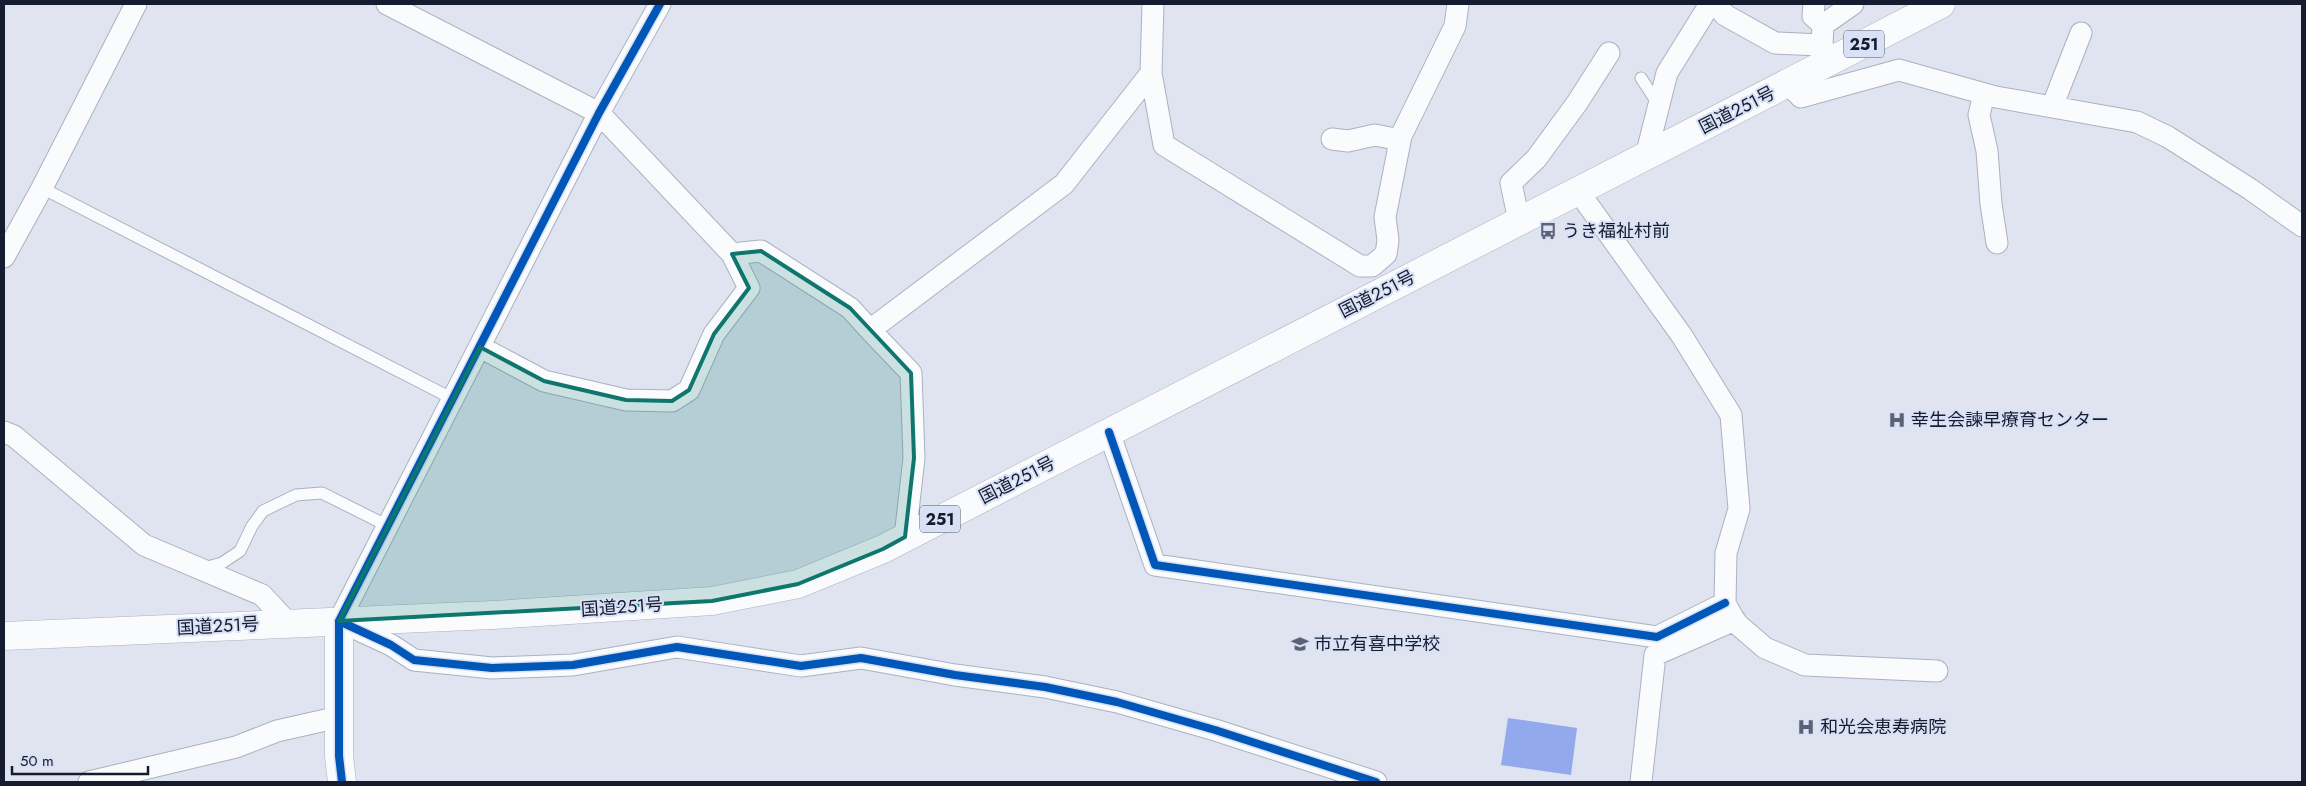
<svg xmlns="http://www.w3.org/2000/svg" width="2306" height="786" font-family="Jost,'Noto Sans JP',sans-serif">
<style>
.water{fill:#92a9ed}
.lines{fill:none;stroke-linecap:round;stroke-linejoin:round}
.lane-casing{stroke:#abb1c0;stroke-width:13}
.street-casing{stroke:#abb1c0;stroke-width:23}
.secondary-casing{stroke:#abb1c0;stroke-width:29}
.highway-casing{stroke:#abb1c0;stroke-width:29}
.lane{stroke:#fafbfd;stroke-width:11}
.street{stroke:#fafbfd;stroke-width:21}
.secondary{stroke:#fafbfd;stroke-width:28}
.highway{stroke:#fafbfd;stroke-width:28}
.cycleway-casing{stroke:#d9e1f6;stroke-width:11}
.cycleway{stroke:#0057b8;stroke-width:8}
.marked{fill:#0f766e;fill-opacity:0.2;stroke:#0f766e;stroke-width:4;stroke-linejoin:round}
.labels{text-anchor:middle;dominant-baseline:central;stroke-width:4;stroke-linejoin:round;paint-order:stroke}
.shield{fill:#d9e1f6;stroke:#50576b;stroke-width:1}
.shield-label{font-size:16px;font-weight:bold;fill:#161c2f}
.street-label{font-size:18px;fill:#161c2f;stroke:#d9e1f6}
.poi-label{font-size:18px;fill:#161c2f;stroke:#d9e1f6;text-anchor:start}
</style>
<rect width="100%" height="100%" fill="#dfe4f0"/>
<path class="water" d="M1508,718L1577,728L1571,775L1501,765Z"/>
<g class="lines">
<g class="lane-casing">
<path id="lane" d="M1641,78L1658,104
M42,188L453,399
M204,568L222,563L240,551L252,526L263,511L296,495L322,493L388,526"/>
</g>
<g class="street-casing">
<path id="street" d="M387,4L599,113L732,254L749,288L714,334L689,390L672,401L626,400L544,381L480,347
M660,4L599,113L339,621L391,645L414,660L492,668L573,665L677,647L801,666L861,658L955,675L1045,687L1117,702L1215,730L1376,782
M1716,4L1725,15L1775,43L1822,45
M1814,4L1813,16L1823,25
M1828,56L1822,45L1823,25L1853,4
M1151,73L1164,145L1360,266H1372L1386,254L1388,240L1385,217L1401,136L1455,26L1458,4
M1788,84L1801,97L1899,70L1996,97L2137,122L2168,137L2250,189L2302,226
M1984,94L1979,115L1987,151L1991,204L1997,243
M2052,107L2081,33
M1332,139L1348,141L1375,135L1400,140
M1646,156L1667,73L1710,4
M1578,191L1682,336L1731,415L1739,509L1726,553L1725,603L1736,623L1765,648L1805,665L1937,671
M1519,221L1511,183L1536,159L1577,103L1609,53
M732,254L761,251L850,308L870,330L1064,184L1151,73L1153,4
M4,257L42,188L136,4
M870,330L911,373L914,458L905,537
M4,432L14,436L144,545L262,595L288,623
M1109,432L1155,565L1657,637L1725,603
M89,782L236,747L277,731L339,717
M1641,782L1655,655L1735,620"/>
</g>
<g class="secondary-casing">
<path id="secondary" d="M339,621V756L342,782"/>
</g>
<g class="highway-casing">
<path id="highway" d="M4,636L493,615L712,601L798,584L883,549L1941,4"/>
</g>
<use href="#lane" class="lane"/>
<use href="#street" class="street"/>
<use href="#secondary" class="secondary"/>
<use href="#highway" class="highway"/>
<g class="cycleway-casing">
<path id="cycleway" d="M1109,432L1155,565L1657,637L1725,603
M339,621L391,645L414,660L492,668L573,665L677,647L801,666L861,658L955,675L1045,687L1117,702L1215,730L1376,782
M342,782L339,756V621L599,113L660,4"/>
</g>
<use href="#cycleway" class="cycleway"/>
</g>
<path class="marked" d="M761,251L850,308L911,373L914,458L905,537L883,549L798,584L712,601L339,621L480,347L544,381L626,400L672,401L689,390L714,334L749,288L732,254Z"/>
<defs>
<g id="bus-bare" transform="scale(1.35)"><path d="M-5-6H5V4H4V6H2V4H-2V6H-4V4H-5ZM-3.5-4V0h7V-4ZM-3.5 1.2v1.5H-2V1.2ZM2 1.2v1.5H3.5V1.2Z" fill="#5c6273" stroke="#d9e1f6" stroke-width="2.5" paint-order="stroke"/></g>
<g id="hospital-bare" transform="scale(1.35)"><path d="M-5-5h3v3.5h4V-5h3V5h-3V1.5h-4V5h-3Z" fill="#5c6273" stroke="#d9e1f6" stroke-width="2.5" paint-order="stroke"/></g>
<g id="school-bare" transform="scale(1.35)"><path d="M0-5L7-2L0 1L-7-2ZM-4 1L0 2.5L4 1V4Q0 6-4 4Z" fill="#5c6273" stroke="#d9e1f6" stroke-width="2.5" paint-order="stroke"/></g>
</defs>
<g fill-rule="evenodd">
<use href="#bus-bare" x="1548" y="231"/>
<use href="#hospital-bare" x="1897" y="420"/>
<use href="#school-bare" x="1300" y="644"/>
<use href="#hospital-bare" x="1806" y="727"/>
</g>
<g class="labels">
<g class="shield">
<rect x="1844" y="30.5" width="40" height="27" rx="4"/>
<rect x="920" y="505.5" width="40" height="27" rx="4"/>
</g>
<g class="shield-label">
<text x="1864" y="44">251</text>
<text x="940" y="519">251</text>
</g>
<g class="street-label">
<text transform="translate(1737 110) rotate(-27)">国道251号</text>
<text transform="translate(1377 294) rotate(-27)">国道251号</text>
<text transform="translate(1017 480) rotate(-27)">国道251号</text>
<text transform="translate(622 607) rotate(-4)">国道251号</text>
<text transform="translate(218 626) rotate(-3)">国道251号</text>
</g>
<g class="poi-label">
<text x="1562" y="231">うき福祉村前</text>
<text x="1911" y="420">幸生会諫早療育センター</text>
<text x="1314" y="644">市立有喜中学校</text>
<text x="1820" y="727">和光会恵寿病院</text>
</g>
</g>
<rect width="2306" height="786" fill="none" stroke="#161c2f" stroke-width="10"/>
<path d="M12 766v8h136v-8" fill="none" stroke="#161c2f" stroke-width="2.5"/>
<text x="20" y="766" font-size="15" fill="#161c2f" stroke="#d9e1f6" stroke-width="4" paint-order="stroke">50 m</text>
</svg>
